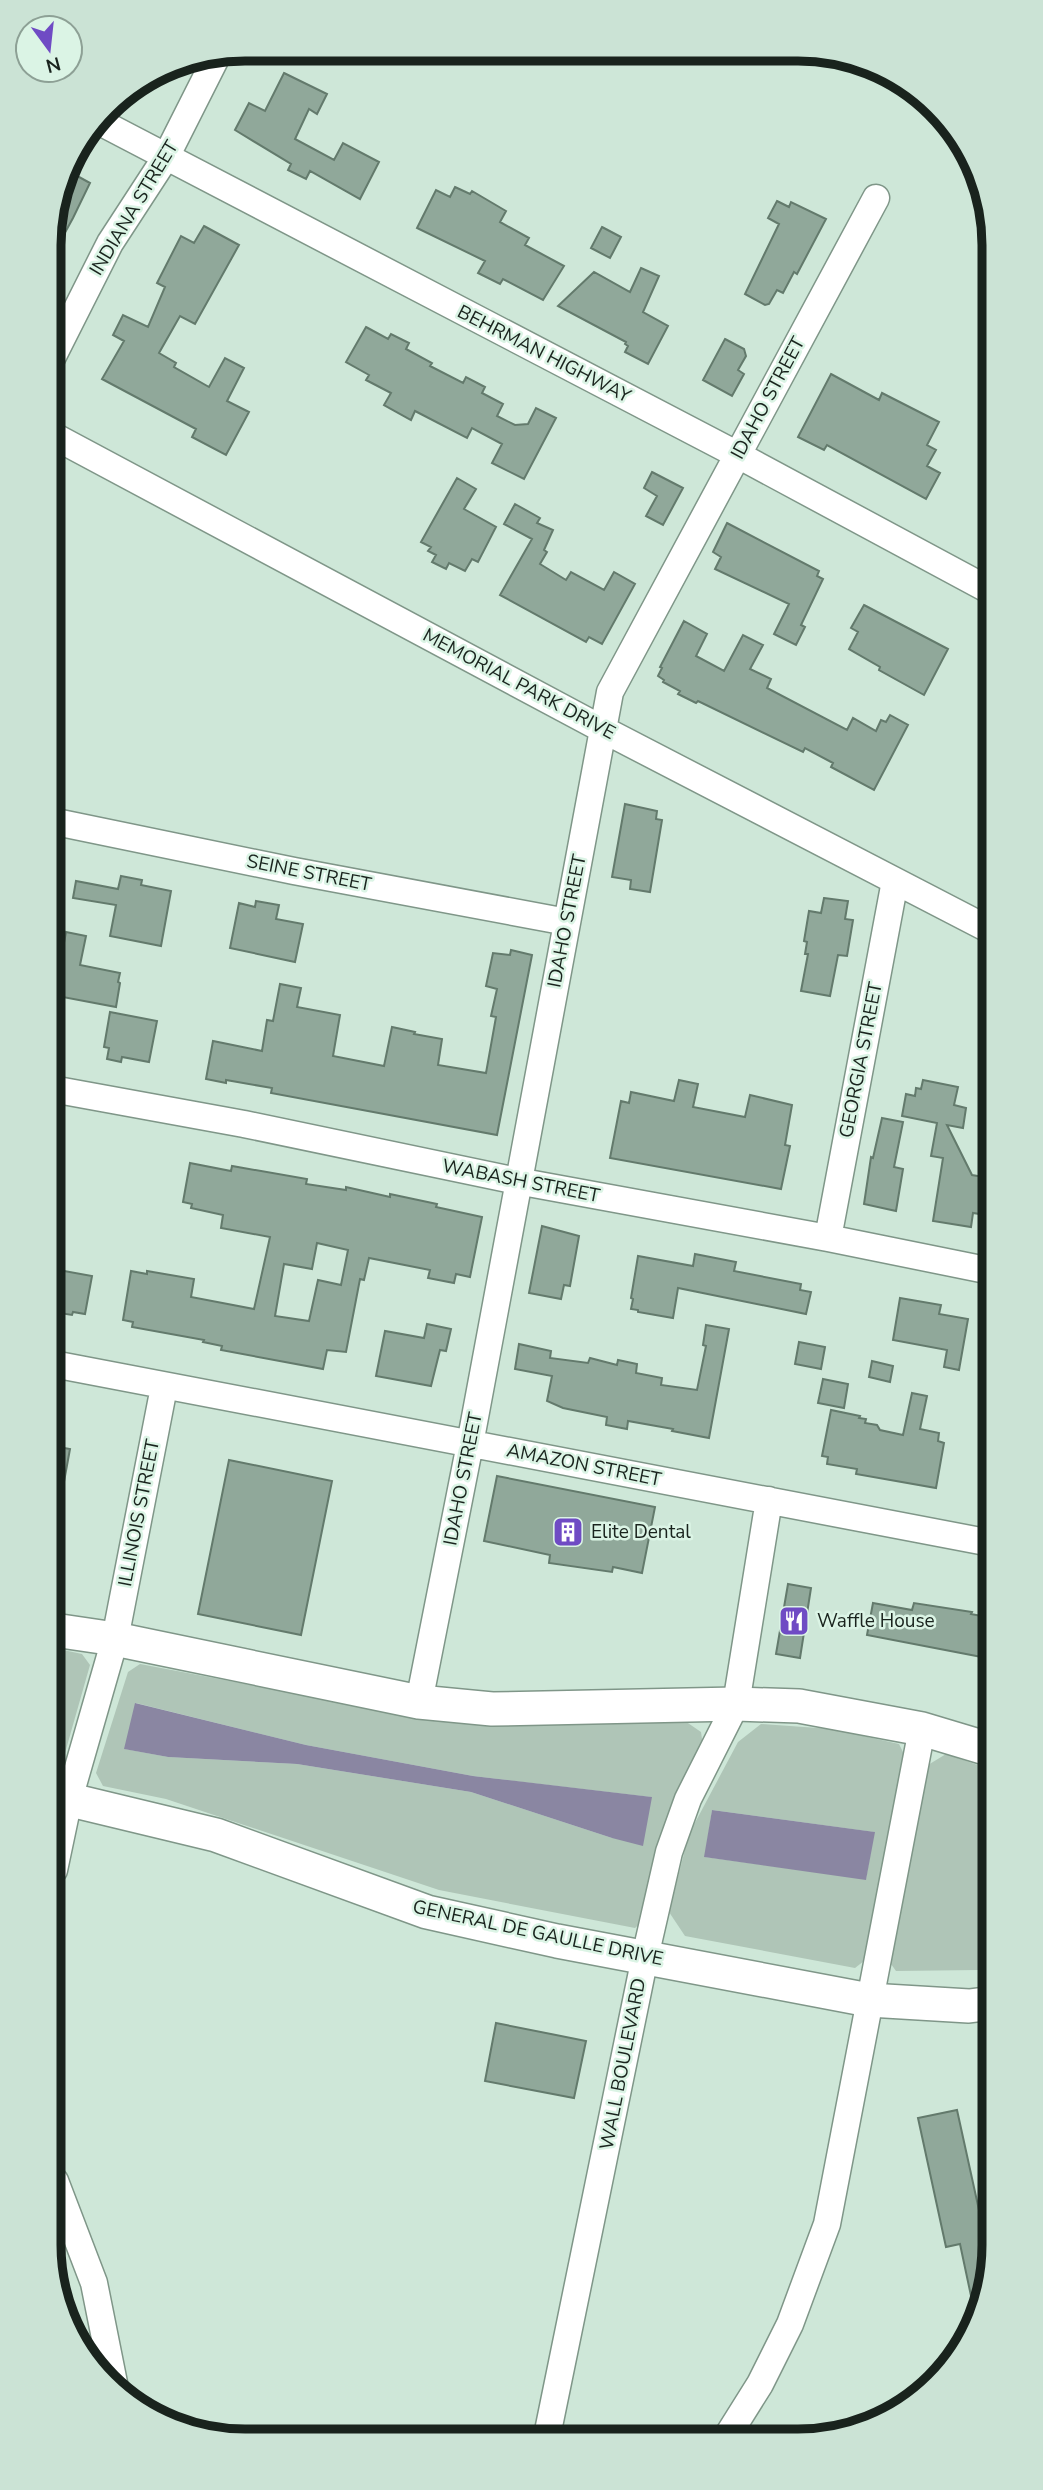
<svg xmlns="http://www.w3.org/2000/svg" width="1043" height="2490" font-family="'Nunito Sans',sans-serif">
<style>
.green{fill:#afc5b7;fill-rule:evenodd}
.water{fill:#8a86a2}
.building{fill:#90a89a;stroke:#637a6c;stroke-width:2;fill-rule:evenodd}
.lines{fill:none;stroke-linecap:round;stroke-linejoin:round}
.minor-casing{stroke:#7f9688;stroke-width:29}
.major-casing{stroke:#7f9688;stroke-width:36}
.minor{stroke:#fff;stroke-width:26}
.major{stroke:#fff;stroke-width:33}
.labels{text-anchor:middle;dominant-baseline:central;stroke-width:5;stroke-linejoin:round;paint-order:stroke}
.street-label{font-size:19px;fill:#19231d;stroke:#dbf4e5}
.poi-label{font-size:19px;fill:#19231d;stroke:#dbf4e5;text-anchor:start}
.rim{fill:none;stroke:#19231d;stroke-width:9}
</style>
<rect width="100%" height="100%" fill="#cee7d8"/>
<path class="green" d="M54,1648L82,1654L90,1665L61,1767L54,1770V1718L59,1690L54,1688Z
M140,1664L399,1713L685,1721L701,1732L703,1746L676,1799L654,1858L643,1921L635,1928L439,1890L166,1799L103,1786L96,1773L128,1672ZM136,1703L306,1745L473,1776L651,1797L612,1838L471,1792L297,1764L168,1757L125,1749Z
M761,1724L832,1729L899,1744L909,1764L869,1957L855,1968L685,1936L669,1912L689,1834L738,1742ZM712,1810L874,1832L866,1879L705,1857Z
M946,1754L992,1770L993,1967L978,1970L896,1971L891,1964L928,1765Z"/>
<path class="water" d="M135,1703L306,1745L473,1776L652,1797L643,1846L612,1838L471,1792L297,1764L168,1757L124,1749Z
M712,1810L875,1832L866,1880L704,1857Z"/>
<path class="building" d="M284,73L327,94L317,114L309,109L295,139L334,160L343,143L379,162L360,199L310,171L306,179L288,170L291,164L235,130L249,103L265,111Z
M70,172L90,183L73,218L50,260L49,232L61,190Z
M455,187L470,194L472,191L506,211L500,222L529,238L525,245L564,266L543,300L503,279L500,284L478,273L485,261L417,228L436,190L450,197Z
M777,201L789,207L791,202L826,219L797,274L794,272L783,293L777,290L769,304L765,305L745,294L779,224L768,218Z
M204,226L239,245L195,324L180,316L159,353L176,363L174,367L209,387L225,358L244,368L227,401L249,412L226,455L192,437L196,429L102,379L124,341L113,335L123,315L148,327L165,287L157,283L181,236L194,243Z
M602,227L621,237L610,258L591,248Z
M641,268L659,276L643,312L668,326L648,364L625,352L628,346L625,344L626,342L558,306L594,272L630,292Z
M366,327L388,339L391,334L409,343L406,349L432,363L430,366L463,383L466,377L485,387L482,393L503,404L497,416L515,425L528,424L536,408L556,418L524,479L492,463L502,444L472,428L467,438L415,411L411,420L384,405L391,393L366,380L369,375L346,362Z
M725,339L744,349L746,356L738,370L744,374L732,396L703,380Z
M831,374L879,400L882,393L939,422L927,445L936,450L927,466L940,473L926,499L827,445L824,450L798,437Z
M652,472L683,488L663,525L646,516L657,496L644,488Z
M457,478L476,489L464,509L496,527L478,562L472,559L465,571L449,563L446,569L432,562L436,555L428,551L431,547L421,542Z
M515,504L540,518L537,523L553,530L544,550L547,552L540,564L566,580L571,572L604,590L614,572L635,584L602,644L589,637L586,642L500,595L532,539L504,524Z
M727,523L819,571L817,576L823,579L801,625L805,627L796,645L774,634L789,604L715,569L721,557L713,552Z
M864,605L948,649L924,695L879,670L880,667L849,649L858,632L851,628Z
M684,621L707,634L696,656L724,671L743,635L763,645L750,669L771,679L767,688L847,730L853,718L876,731L881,720L886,722L890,715L908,725L874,790L831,767L833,763L805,748L803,752L698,701L696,703L678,694L680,691L663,682L664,680L658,676L662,668L660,667Z
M625,804L657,811L656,819L662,820L650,892L630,889L631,880L612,877Z
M121,876L142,880L141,885L171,891L161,946L110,936L116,905L73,898L76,881L118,889Z
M824,898L848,901L845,919L853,920L847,956L838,955L830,996L801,991L808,954H805L807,942L804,941L809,911L821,913Z
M256,901L279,905L276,919L303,924L295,962L230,948L239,903L255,907Z
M66,932L86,936L80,965L120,973L118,982L120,983L116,1007L52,995V962L60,964Z
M511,950L532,955L497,1135L271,1093L272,1088L226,1080V1083L206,1079L213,1041L262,1051L267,1020L273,1021L280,984L301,988L297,1007L340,1015L333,1056L384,1066L392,1027L415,1032L414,1034L442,1039L438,1065L486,1073L496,1017L491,1016L497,989L486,986L493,953L510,955Z
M110,1012L157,1021L149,1062L122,1057L121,1062L107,1059L109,1048L104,1047Z
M679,1080L698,1084L693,1107L745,1117L750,1095L792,1105L785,1145L790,1146L781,1189L610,1158L621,1101L629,1103L631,1092L674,1101Z
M923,1080L958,1087L954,1105L966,1108L963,1128L947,1125L972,1175L990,1178L986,1215L973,1213L971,1227L933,1221L943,1158L931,1156L937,1123L902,1116L906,1094L915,1096L916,1088L921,1089Z
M882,1118L903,1122L894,1167L903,1169L896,1211L864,1204L871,1157L873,1158Z
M190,1163L231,1171L232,1166L307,1179L306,1184L346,1190V1187L390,1197V1194L437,1204L436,1207L482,1217L470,1277L456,1274L454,1283L428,1278L430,1270L369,1258L364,1280L360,1279L346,1352L327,1350L323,1369L221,1350L222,1346L203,1342L204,1340L132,1327L133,1322L123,1320L131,1271L147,1274V1271L194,1279L191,1297L254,1309L270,1237L221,1228L223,1215L191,1208L192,1204L183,1202ZM317,1243L348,1250L341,1285L318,1280L309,1321L275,1316L284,1264L312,1269Z
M542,1226L579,1236L570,1286L564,1285L561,1299L529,1293Z
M695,1254L736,1262L734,1271L801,1284L800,1290L811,1292L806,1314L678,1288L673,1318L638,1312V1310L631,1309L633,1299L631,1298L638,1256L693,1266Z
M53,1269L92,1276L85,1314L73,1312L72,1315L53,1312Z
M900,1298L941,1305L939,1314L968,1319L959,1370L944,1367L947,1350L893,1340Z
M427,1324L451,1329L446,1351L440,1350L431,1386L376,1376L385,1331L424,1338Z
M706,1325L729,1329L709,1438L672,1431L673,1429L628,1421L627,1429L606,1425L607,1417L563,1408L547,1401L552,1376L515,1369L519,1344L551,1351L550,1358L588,1363L590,1358L617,1365L618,1360L637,1364L636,1373L662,1378L661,1385L697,1390L706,1346L703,1345Z
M799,1342L825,1347L821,1369L795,1364Z
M872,1361L893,1366L890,1382L869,1377Z
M823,1379L848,1384L844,1408L818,1403Z
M912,1393L927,1396L920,1429L939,1433L938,1441L944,1443L936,1488L856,1474L857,1469L827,1464L828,1457L822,1456L831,1410L860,1416L859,1418L866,1419L865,1423L877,1425L880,1430L903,1435Z
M53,1446L70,1449L61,1498H53Z
M229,1460L332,1481L301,1635L198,1614Z
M497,1476L655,1507L642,1573L613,1567L612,1572L549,1563L550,1555L484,1541Z
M788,1584L811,1588L800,1658L776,1654Z
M873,1603L912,1610L914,1603L972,1612L971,1614L992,1618V1659L867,1635Z
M496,2023L586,2041L574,2098L485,2081Z
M957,2110L986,2242H988L992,2261L974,2310L960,2244L946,2247L918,2118Z"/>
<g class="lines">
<g class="minor-casing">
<path id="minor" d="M98,121L738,455L989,590
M50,362L110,243L166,157L218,54
M50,434L604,730L990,930
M51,821L294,871L567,922
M52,1089L244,1124L517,1181L828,1238L991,1271
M828,1238L895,881
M53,1364L991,1543
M419,1702L470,1444L610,692L876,198
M54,1870L69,1799L115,1639L164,1387
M55,2181L94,2283L115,2388
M728,2435L760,2384L790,2324L827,2224L922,1729
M547,2436L645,1957L669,1852L688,1799L736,1704L769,1500"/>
</g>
<g class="major-casing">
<path id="major" d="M54,1630L115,1639L419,1702L492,1709L736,1704L799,1706L922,1729L992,1750
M54,1796L216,1835L427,1912L557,1941L869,2000L969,2006L993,2003"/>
</g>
<use href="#minor" class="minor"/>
<use href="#major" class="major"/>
</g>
<defs>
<g id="building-square" transform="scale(1.575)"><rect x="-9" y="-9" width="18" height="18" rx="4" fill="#6f4bc4" stroke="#dbf4e5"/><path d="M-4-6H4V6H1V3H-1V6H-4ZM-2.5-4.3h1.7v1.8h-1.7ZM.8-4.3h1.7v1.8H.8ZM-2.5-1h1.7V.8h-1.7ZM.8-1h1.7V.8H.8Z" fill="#fff"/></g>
<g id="restaurant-square" transform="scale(1.575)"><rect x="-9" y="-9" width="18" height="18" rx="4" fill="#6f4bc4" stroke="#dbf4e5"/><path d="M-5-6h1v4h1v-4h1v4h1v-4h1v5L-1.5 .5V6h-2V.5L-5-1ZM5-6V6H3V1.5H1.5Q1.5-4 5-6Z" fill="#fff"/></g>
</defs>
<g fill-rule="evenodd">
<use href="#building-square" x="568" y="1532"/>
<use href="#restaurant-square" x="794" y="1621"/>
</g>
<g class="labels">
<g class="street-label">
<text transform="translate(134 208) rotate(-59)">INDIANA STREET</text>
<text transform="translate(544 354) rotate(27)">BEHRMAN HIGHWAY</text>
<text transform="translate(768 398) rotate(-62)">IDAHO STREET</text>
<text transform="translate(519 684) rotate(28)">MEMORIAL PARK DRIVE</text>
<text transform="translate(309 873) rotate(11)">SEINE STREET</text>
<text transform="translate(567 921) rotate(-79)">IDAHO STREET</text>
<text transform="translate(861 1060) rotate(-79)">GEORGIA STREET</text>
<text transform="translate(521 1181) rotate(11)">WABASH STREET</text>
<text transform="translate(584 1465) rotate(11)">AMAZON STREET</text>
<text transform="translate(463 1479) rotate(-79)">IDAHO STREET</text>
<text transform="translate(139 1513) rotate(-79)">ILLINOIS STREET</text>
<text transform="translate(538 1933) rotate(12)">GENERAL DE GAULLE DRIVE</text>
<text transform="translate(623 2064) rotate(-79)">WALL BOULEVARD</text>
</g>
<g class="poi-label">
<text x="591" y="1532">Elite Dental</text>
<text x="817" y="1621">Waffle House</text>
</g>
</g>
<path d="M0 0H1043V2490H0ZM245 61H798A184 184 0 0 1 982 245V2245A184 184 0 0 1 798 2429H245A184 184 0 0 1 61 2245V245A184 184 0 0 1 245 61Z" fill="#cbe3d5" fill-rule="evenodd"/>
<path class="rim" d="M245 61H798A184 184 0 0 1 982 245V2245A184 184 0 0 1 798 2429H245A184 184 0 0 1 61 2245V245A184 184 0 0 1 245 61Z"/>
<g transform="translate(49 49) rotate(165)"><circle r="33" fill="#dbf4e5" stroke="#8da095" stroke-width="2"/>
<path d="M0-5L12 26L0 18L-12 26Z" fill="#6f4bc4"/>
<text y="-10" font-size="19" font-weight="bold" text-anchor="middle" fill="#19231d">N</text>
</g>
</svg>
